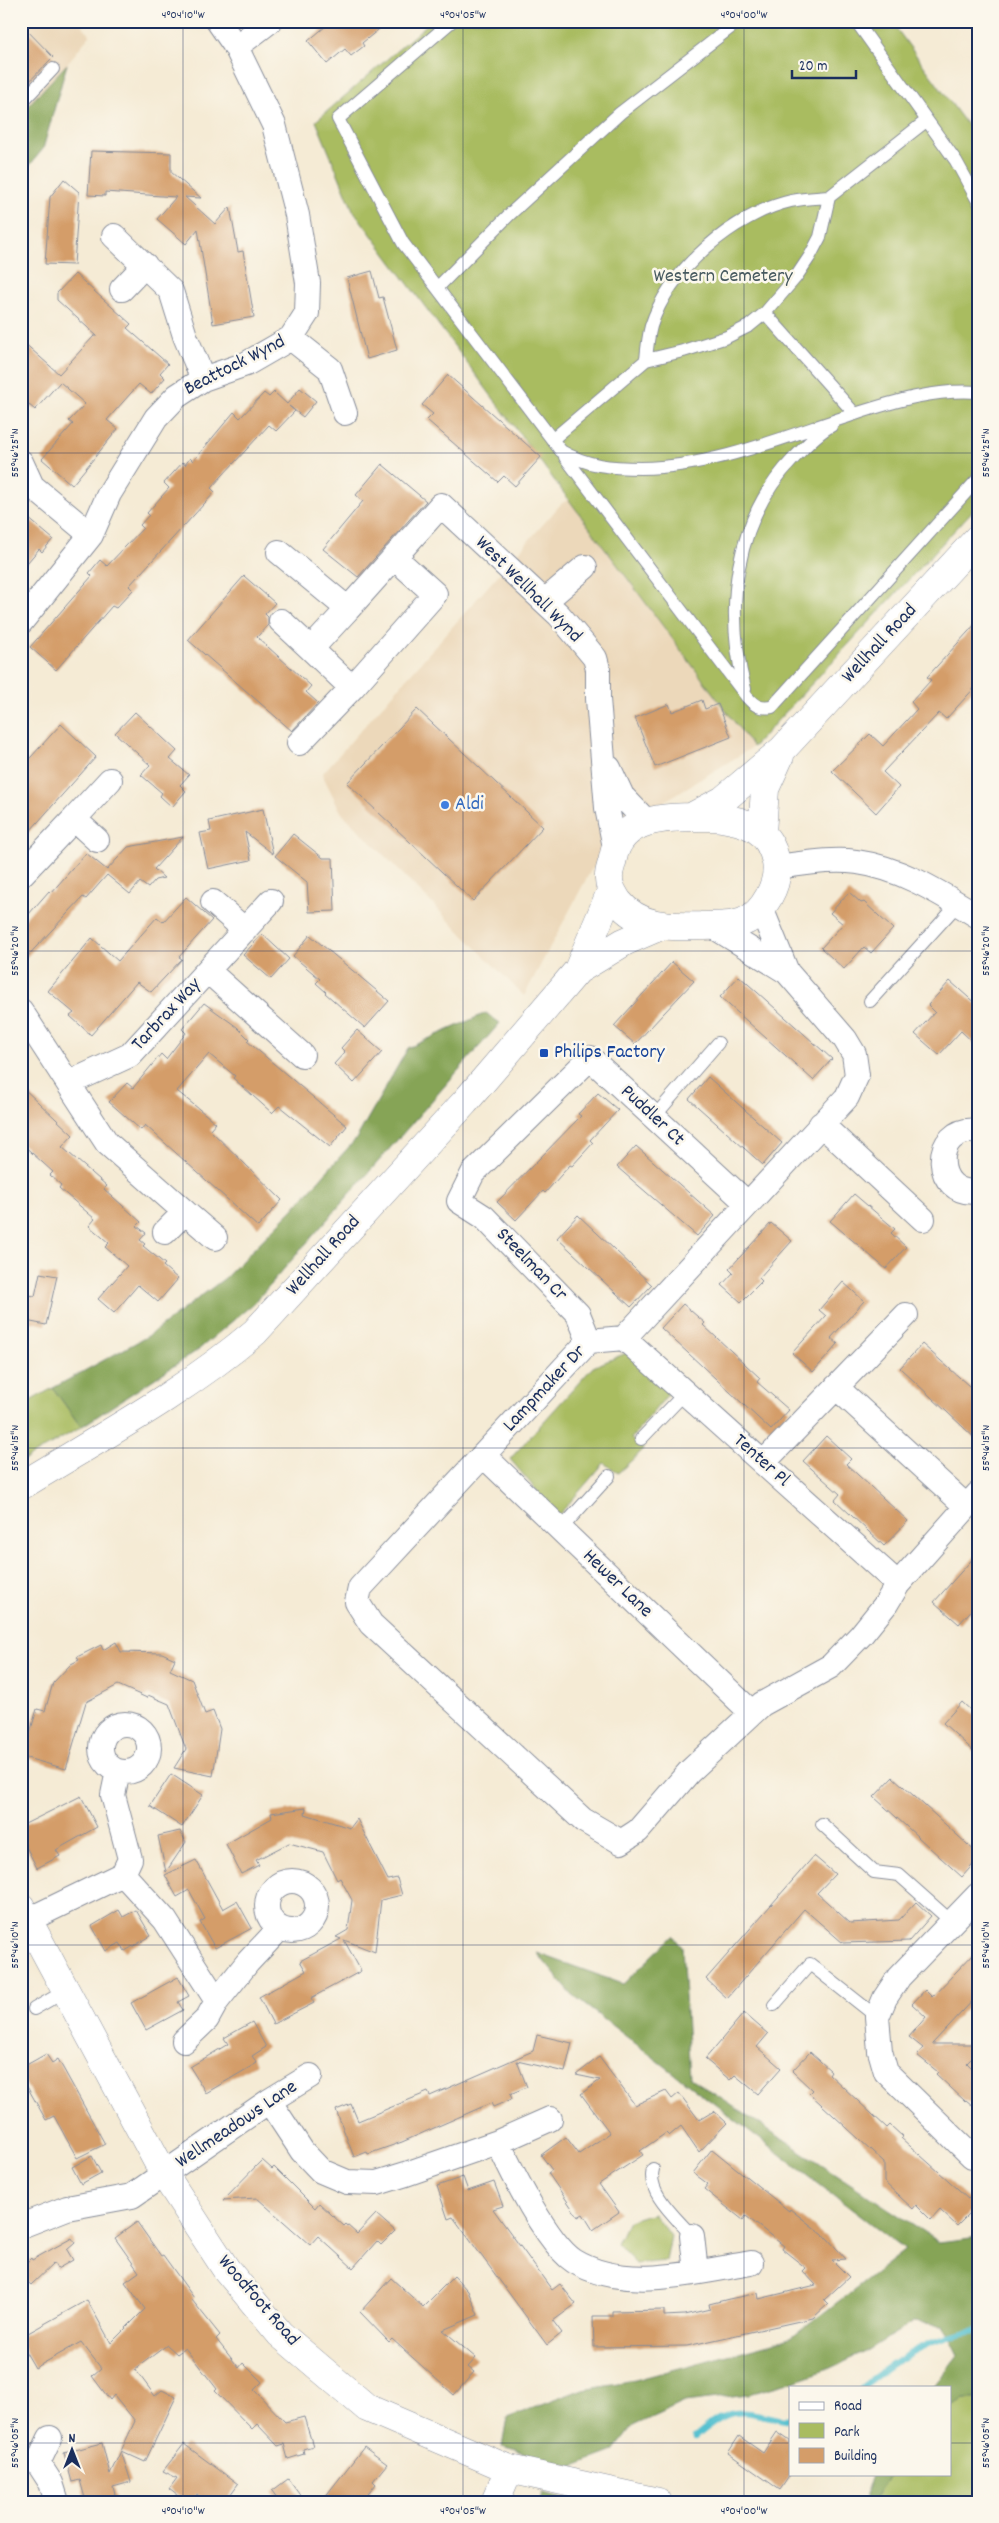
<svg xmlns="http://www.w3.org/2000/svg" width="999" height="2523" font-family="Dekko,sans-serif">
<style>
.built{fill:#ecd8ba}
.green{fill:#a9bc60;stroke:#62765f}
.forest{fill:#86a456;stroke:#506a5a}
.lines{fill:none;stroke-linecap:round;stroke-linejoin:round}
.stream{stroke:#56c1d0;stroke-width:6}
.building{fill:#d49d69}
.lane-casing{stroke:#888d9a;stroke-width:14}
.street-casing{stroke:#888d9a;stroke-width:26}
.secondary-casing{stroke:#888d9a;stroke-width:29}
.lane{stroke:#fff;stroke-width:12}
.street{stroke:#fff;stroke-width:24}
.secondary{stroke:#fff;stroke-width:28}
.ticks{fill:none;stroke:#1b2f5e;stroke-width:1;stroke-opacity:0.45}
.shop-dot{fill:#3f7fe0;stroke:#fbf7ec;stroke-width:2}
.transit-dot{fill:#1a4fb4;stroke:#fbf7ec;stroke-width:2}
.labels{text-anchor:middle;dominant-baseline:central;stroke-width:5;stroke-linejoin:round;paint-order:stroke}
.park-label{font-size:20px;fill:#46595f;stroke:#fbf7ec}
.street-label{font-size:20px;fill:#1b2f5e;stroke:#fbf7ec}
.shop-label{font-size:20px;fill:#366cbe;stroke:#fbf7ec;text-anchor:start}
.transit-label{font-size:20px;fill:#164399;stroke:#fbf7ec;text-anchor:start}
.neatline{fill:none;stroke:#1b2f5e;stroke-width:2}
.ticks-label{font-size:12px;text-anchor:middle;fill:#1b2f5e}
</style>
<rect width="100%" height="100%" fill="#fbf7ec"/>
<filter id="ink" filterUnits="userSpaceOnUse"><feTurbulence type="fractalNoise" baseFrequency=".02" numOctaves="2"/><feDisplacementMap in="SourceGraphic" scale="10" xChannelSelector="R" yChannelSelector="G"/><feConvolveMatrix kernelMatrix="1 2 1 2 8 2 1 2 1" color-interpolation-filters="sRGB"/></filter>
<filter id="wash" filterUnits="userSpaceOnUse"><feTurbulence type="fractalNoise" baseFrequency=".0096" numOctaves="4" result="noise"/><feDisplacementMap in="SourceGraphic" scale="20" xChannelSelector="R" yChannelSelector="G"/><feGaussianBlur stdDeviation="1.12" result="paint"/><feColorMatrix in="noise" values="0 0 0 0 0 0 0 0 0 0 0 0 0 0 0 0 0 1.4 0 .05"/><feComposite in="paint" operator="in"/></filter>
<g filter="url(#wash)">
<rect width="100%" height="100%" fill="#f5ebd5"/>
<path class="built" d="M21,21H79L90,35L67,64L21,113Z
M569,499L753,747L660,804L591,870L524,996L341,812L322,774L561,504Z"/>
<path class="green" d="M431,21H891L978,140V505L753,747L353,210L316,121Z
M631,1351L673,1388L631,1439L644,1449L618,1473L604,1463L558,1516L510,1459L593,1367Z
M53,1388L81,1427L21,1462V1406Z
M653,2213L671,2236L666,2261L636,2264L617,2244L628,2221Z
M978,2397V2502H872L890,2474H950V2406L964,2399Z"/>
<path class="forest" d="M67,64L43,149L21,176V113Z
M486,1013L500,1023L254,1303L198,1350L81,1427L53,1388L148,1336L225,1278L293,1209L356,1139L408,1048Z
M673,1936L682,1947L690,2078L939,2242L978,2237L977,2399H964L950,2406V2387H933L958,2355L943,2325L913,2322L867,2351L826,2370L785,2384L748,2394L685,2402L633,2426L614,2451L574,2466L502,2447L507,2418L583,2389L635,2380L791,2338L905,2250L572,1995L537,1953L623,1984Z
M872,2474H890L872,2502H863Z
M542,2493L580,2502H536L540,2500Z"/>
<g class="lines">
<path class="stream" d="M862,2387C898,2359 932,2335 978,2331
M695,2437C731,2405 739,2410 784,2420L790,2417"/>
</g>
<g id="blocks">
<path class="building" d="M332,21H389L362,43L364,46L351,56L345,49L327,64L308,41Z
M21,24L53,57L21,90Z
M91,151L171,153V172L201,198L185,197L215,224L230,207L238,252L243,251L254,317L213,324L198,229L186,244L157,219L176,197L105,192V196L88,195Z
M64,179L79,192L74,265L45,264L50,197Z
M372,271L379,298L383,297L397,350L367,359L347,278Z
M75,274L131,324L127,328L168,364L160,373L165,378L151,394L139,384L107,420L118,429L72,485L42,459L73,424L69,421L85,404L60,382L35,410L21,398V340L59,374L94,336H97L57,300V293Z
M448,375L541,457L515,486L504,476L498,482L427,420L433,414L422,405Z
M300,388L316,401L303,417L289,406L295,411L276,431L269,425L211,488L215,492L129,586L133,590L116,608L112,606L56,670L30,647L92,576L89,573L100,560L107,566L143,528L140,525L149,515L147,513L169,488L164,483L183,462L185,465L190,458L193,461L234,412L240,418L264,393L269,397L274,392L287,404Z
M382,464L426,501L358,577L323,549L363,501L356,495Z
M21,512L53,539L42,552L39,549L21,570Z
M244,576L275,603L265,614L268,617V625L257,637L311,686L306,692L318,703L292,731L188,640Z
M978,621V684L946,719L939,713L883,772L899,787L876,813L832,771L870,734L883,746L917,709L911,702L931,680L927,677Z
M702,700L705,709L718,704L731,737L655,767L635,718L669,704L672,712Z
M417,709L543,827L473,901L347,783Z
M135,712L177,751L170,759L189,775L180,785L186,791L172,807L160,796L162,793L141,775L150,765L115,733Z
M61,724L96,757L21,841V768Z
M263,809L273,854L245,832L251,860L208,869L200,833L211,831L209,821Z
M293,834L323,858H333L335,911L309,912L307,882L275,856Z
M183,837L154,869L164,878L155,880L148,888L140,882L130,894L107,875L86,899L83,897L21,963V923L49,891L51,893L86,853L107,870L128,847Z
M849,892L861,903L864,902L893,929L871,953L864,947L844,969L821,948L843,924L830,913Z
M186,897L212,920L179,957L182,959L151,992L137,982L91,1035L70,1016L74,1013L48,991L92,938L118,961L157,917L163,922Z
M262,934L289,959L271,979L243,955Z
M310,935L389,1001L365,1028L325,993L326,992L316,983L320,979L293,956Z
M672,962L694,981L635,1044L614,1026Z
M739,976L832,1059L813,1080L720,997Z
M950,981L978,1006V1047L961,1031L939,1055L915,1034L935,1012L928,1005Z
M204,1003L237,1027L249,1039L247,1041L347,1126L330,1147L279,1106L272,1113L233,1078L235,1076L209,1054L177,1091L216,1123L210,1130L282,1200L258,1227L145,1125L141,1130L109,1102L127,1083L133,1088L161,1054L166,1059L186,1033L182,1029Z
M357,1030L382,1052L354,1083L334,1064L345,1052L341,1048Z
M708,1077L782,1143L763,1165L689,1099Z
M21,1086L73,1135L62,1147L107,1186L104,1189L141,1222L137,1226L146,1233L140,1240L145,1244L143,1246L165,1264L163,1266L178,1279L158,1302L138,1285L114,1313L98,1299L127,1266L105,1247L109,1243L89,1226L95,1219L59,1188L61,1185L50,1175L53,1172L21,1143Z
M598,1093L618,1110L590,1140L593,1143L572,1166L570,1165L545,1193L543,1191L516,1220L497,1202L581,1116L578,1114Z
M636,1146L715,1216L697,1236L617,1167Z
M854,1194L895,1229L891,1233L906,1247L886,1269L830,1221Z
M578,1215L652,1285L631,1307L557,1238Z
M771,1223L792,1241L759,1278L762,1281L741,1302L722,1285L733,1273L729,1269Z
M40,1273L57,1276L46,1325L21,1320V1294L35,1296Z
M843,1282L864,1301L831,1338L838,1344L813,1372L792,1353L826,1316L819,1310Z
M683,1304L705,1323L703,1325L760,1378L757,1382L789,1410L771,1430L661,1328Z
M922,1344L978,1394V1441L900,1368Z
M826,1436L851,1459L846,1464L908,1521L884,1546L835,1500L840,1494L803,1461Z
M978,1553V1603L959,1624L934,1602Z
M116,1642L121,1652L162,1653L175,1659L170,1670L192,1680L205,1714L213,1711L220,1729L213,1776L174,1768L186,1749L169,1704L148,1695L147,1698L118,1685L86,1702L66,1769L23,1757L37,1709L45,1711L53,1683L71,1664L79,1660L77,1657L101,1645L103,1650Z
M962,1702L978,1717V1755L943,1723Z
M171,1774L203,1795L182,1827L150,1806Z
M893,1777L978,1854V1859L962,1877L874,1797Z
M81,1796L97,1827L56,1850L60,1856L37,1868L21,1837V1826Z
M306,1808L305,1814L350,1828L357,1819L388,1880L397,1878L402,1895L381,1900L375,1952L344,1940L361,1971L311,1998L314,2003L273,2024L259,1997L306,1971L300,1961L341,1939L336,1937L348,1930L352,1900L340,1878L337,1880L323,1852L289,1843L256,1860L259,1865L241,1874L226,1844L272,1818L271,1813Z
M180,1831L186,1842L166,1872L158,1836Z
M814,1856L835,1874L817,1893L850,1923L899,1920L916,1902L931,1916L909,1941L843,1943L804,1909L727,1998L706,1979Z
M196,1860L223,1909L237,1901L252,1928L215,1948L200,1922L205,1919L189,1890L177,1897L165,1875Z
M119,1910L123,1917L136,1910L151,1936L125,1951L120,1943L106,1951L92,1926Z
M978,1949V1995L932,2044H978V2052L967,2063L978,2074V2110L966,2100L965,2101L936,2074L938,2072L917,2055L923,2048L909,2037L926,2017L912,2004L925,1990L932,1997Z
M178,1977L189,1996L178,2002L183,2010L146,2030L131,2003Z
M744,2013L768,2034L757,2047L781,2068L758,2094L735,2075L730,2080L705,2059Z
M252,2022L266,2047L252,2056L257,2063L206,2093L190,2067L228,2044L224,2038Z
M537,2035L572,2043L565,2072L517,2061L527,2087L510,2094L512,2099L493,2107L491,2103L402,2142L368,2154L367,2152L354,2157L336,2110L351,2104L358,2121L428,2092L430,2096L533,2051Z
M810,2052L831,2071L829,2074L887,2128L890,2125L903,2137L901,2138L977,2206L957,2226L940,2210L931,2220L916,2205L913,2209L884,2182V2162L809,2093L812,2090L792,2071Z
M46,2054L52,2063L58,2059L105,2144L77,2158L54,2116L46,2120L21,2076V2068Z
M599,2057L635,2105L666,2091L672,2099L679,2093L699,2120L714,2111L727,2123L699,2152L681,2126L669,2136L666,2133L640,2151L643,2155L599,2184L619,2212L593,2230L583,2214L578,2217L548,2173L552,2170L541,2155L566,2137L579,2154L610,2133L581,2094L600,2080L576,2075Z
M712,2149L789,2211L790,2209L827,2238L846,2259L832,2260L849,2277L824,2300L828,2304L813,2318L687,2346L594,2347L593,2316H612V2311L664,2310V2316L684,2315L710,2309L709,2304L729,2299L758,2293L759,2299L816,2285L803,2271L806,2268L782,2249L784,2246L746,2216L743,2220L704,2189L708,2184L693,2173Z
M92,2156L101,2173L81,2184L72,2167Z
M262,2160L272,2169L274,2167L315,2208L319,2203L344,2226L346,2224L357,2234L376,2214L395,2231L381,2245L377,2241L353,2268L318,2236L310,2245L257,2198L223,2200Z
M463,2177L468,2191L494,2182L503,2206L493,2209L552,2290L560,2284L576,2304L553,2321L562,2333L547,2345L453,2217L448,2219L437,2186Z
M137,2222L161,2256L163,2255L194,2298L192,2300L220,2335L216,2339L239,2368L243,2363L262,2382L254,2390L285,2422L304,2417L313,2446L303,2449L304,2454L288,2459L284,2444L278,2446L257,2424L252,2429L215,2391L217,2389L185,2348L177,2354L167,2345L135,2369L155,2396L162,2390L176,2397L145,2462L121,2451L135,2421L114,2395L110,2400L92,2376L101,2368L81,2342L35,2368L21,2344V2337L87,2300L111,2343L145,2309L125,2282L139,2272L115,2238Z
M72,2238L75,2243L67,2250L73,2260L57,2269L54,2263L31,2285L21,2276V2268L31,2258L32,2260Z
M454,2276L468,2291L478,2315L443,2330L476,2358L468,2367L474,2372L454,2395L392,2339L389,2342L360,2312L391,2278L423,2307Z
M777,2432L790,2441V2475L780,2490L728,2453L739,2436L763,2453Z
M102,2443L110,2474L121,2451L131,2482L113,2487L117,2502H86L80,2480L72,2482L64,2453Z
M184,2444L238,2484L225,2502H207L197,2494L191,2502H186L169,2489L177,2478L163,2471Z
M364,2447L387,2464L373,2481L376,2484L362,2502H321Z
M288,2479L305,2502H280L272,2491Z"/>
</g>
</g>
<g filter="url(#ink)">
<use href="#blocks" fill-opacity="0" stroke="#888d9a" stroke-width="1"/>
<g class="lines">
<g class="lane-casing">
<path id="lane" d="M452,21L338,119L403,243L561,451C587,466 611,468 641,468C715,467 786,436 855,414C895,401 935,389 978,392
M856,21L956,161L978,201
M21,103L53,69
M437,288L510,214L620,113L739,21
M765,313L855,414
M646,360C647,348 648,337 651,326C669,270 734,214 791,201C804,198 817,198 829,197
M553,439L646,360L683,351L727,337L749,326L765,313L796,277L810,256L820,237L829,197L926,121
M565,457L747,697C755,706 760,709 772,707L978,479
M745,689C724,608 734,520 794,458C805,447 817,433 831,426
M870,1001L958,904
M654,1117L718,1043
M641,1439L685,1393
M560,1530L609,1476
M822,1824L874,1872L899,1875L953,1923
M774,2005L810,1964L877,2017
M34,2009L65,1991
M653,2169C646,2193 678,2219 692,2236"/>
</g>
<g class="street-casing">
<path id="street" d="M236,47L270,21
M114,236L171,291L185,336L203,379
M122,289L145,265
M291,338L330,369L345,413
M21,462L32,486L91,535
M279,552L348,609L441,505L559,615L595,658L598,669V699L607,808L615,847
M545,601L585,567
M348,609L311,649L352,688L435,594L394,557
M281,621L311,649
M21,622L91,535L109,494L156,418L177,396L203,379L246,364L291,338L307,313L308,283L297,215L274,125L236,47L218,21
M299,743L352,688
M609,768L622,796L646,821
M97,840L74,819L110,780
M777,867C803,864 831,858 857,862C901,868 940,893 978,916
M21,875L74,819
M213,902L245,930
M761,908L787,972L845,1039L854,1054L857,1075L847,1097L624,1338L589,1341L360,1588L357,1602L371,1624L583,1820L621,1842L638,1831L689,1772L762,1704L831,1666L861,1635L886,1604L898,1584L978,1494
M711,925L787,972
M208,971L302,1055
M21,1011L107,1143L185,1212
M69,1083L130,1055L271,901
M821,1124L923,1219
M978,1131C929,1125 933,1199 978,1191
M165,1232L185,1212L215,1238
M624,1338L898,1584
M589,1341L578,1314L484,1217L459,1201L473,1173L590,1058L748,1204
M836,1387L967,1507
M483,1455L752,1713
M763,1463L906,1315
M101 1748a24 24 0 1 1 48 0a24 24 0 1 1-48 0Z
M118,1771L113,1795L130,1859L123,1874L165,1920L217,2001L248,1962L280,1928
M267 1906a25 25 0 1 1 50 0a25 25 0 1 1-50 0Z
M978,1895L899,1977L885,1998L877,2017L880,2051L886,2072L972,2156L978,2157
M28,1920L123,1874
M184,2041L207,2019L217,2001
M269,2101L302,2151L321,2171L347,2182L377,2183L406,2174L498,2142L550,2119
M498,2142C512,2172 547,2243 574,2261C624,2292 697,2272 751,2263
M21,2226L67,2208L132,2196L269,2101L310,2076
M692,2236L696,2272
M50,2438L38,2463L51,2483L57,2502"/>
</g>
<g class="secondary-casing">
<path id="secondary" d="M691,817L723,800L782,750L978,538
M715,817C747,821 769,828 776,862C780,884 763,914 743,922C730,927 714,925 701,926C670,927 639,928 618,901C613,893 608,886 609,876C609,870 612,864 613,858C622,811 679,818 715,817Z
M762,833L765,789L780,756
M578,970L611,891
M21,1486C101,1437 183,1393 255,1332L465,1102L578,970L624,942L661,926
M21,1907L164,2174L226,2269L280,2334L367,2408L509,2469L658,2502
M495,2502L509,2469"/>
</g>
<use href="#lane" class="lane"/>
<use href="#street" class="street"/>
<use href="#secondary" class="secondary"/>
</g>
</g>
<path class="ticks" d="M183,21V2502M463,21V2502M744,21V2502M21,453H978M21,951H978M21,1448H978M21,1945H978M21,2443H790M950,2443H978"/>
<circle class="shop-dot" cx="445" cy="805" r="5"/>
<rect class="transit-dot" x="539" y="1048" width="10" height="10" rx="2.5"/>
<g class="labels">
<g class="park-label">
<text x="723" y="277">Western Cemetery</text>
</g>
<g class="street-label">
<text transform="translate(235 366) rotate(-27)">Beattock Wynd</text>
<text transform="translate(528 590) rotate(45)">West Wellhall Wynd</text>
<text transform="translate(880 644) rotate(-47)">Wellhall Road</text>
<text transform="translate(167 1015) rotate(-47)">Tarbrax Way</text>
<text transform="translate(652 1116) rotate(43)">Puddler Ct</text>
<text transform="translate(324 1256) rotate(-48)">Wellhall Road</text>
<text transform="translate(531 1265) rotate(46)">Steelman Cr</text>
<text transform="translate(545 1389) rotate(-47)">Lampmaker Dr</text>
<text transform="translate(761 1461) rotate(42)">Tenter Pl</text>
<text transform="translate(617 1584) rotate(44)">Hewer Lane</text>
<text transform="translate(237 2125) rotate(-34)">Wellmeadows Lane</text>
<text transform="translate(258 2301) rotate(49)">Woodfoot Road</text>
</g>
<g class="shop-label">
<text x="455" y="805">Aldi</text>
</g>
<g class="transit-label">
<text x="554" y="1053">Philips Factory</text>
</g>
</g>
<rect width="999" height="2523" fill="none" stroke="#fbf7ec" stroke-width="55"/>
<rect x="789" y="2386" width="162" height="90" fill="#fbf7ec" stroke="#a1a7b3"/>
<rect x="799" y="2402" width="25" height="8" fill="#ffffff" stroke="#a1a7b3"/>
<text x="834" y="2410" font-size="15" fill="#1b2f5e">Road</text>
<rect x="799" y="2423" width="25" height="15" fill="#a9bc60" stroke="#a1a7b3"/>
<text x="834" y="2436" font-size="15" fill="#1b2f5e">Park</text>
<rect x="799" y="2448" width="25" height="15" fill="#d49d69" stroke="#a1a7b3"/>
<text x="834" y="2460" font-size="15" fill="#1b2f5e">Building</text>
<g transform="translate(72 2450)" stroke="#fbf7ec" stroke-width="4" paint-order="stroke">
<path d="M0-4L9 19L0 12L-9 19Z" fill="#1b2f5e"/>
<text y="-8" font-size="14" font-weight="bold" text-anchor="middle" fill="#1b2f5e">N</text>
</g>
<path d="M792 70v8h64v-8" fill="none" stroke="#1b2f5e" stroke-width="2.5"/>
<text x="799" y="70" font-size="15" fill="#1b2f5e" stroke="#fbf7ec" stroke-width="4" paint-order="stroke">20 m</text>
<rect x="28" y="28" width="944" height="2468" class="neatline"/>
<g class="ticks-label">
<text x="183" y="18">4°04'10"W</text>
<text x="463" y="18">4°04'05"W</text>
<text x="744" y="18">4°04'00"W</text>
<text transform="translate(14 453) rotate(-90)" y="4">55°46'25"N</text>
<text transform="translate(985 453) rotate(-90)" y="4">55°46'25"N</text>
<text transform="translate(14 951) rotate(-90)" y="4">55°46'20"N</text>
<text transform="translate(985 951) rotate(-90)" y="4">55°46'20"N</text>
<text transform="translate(14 1448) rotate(-90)" y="4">55°46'15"N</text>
<text transform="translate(985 1448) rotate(-90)" y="4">55°46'15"N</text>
<text transform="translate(14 1945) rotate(-90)" y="4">55°46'10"N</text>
<text transform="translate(985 1945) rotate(-90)" y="4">55°46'10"N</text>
<text transform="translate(14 2443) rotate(-90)" y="4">55°46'05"N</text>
<text transform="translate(985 2443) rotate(-90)" y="4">55°46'05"N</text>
<text x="183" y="2514">4°04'10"W</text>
<text x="463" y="2514">4°04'05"W</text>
<text x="744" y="2514">4°04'00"W</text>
</g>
</svg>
